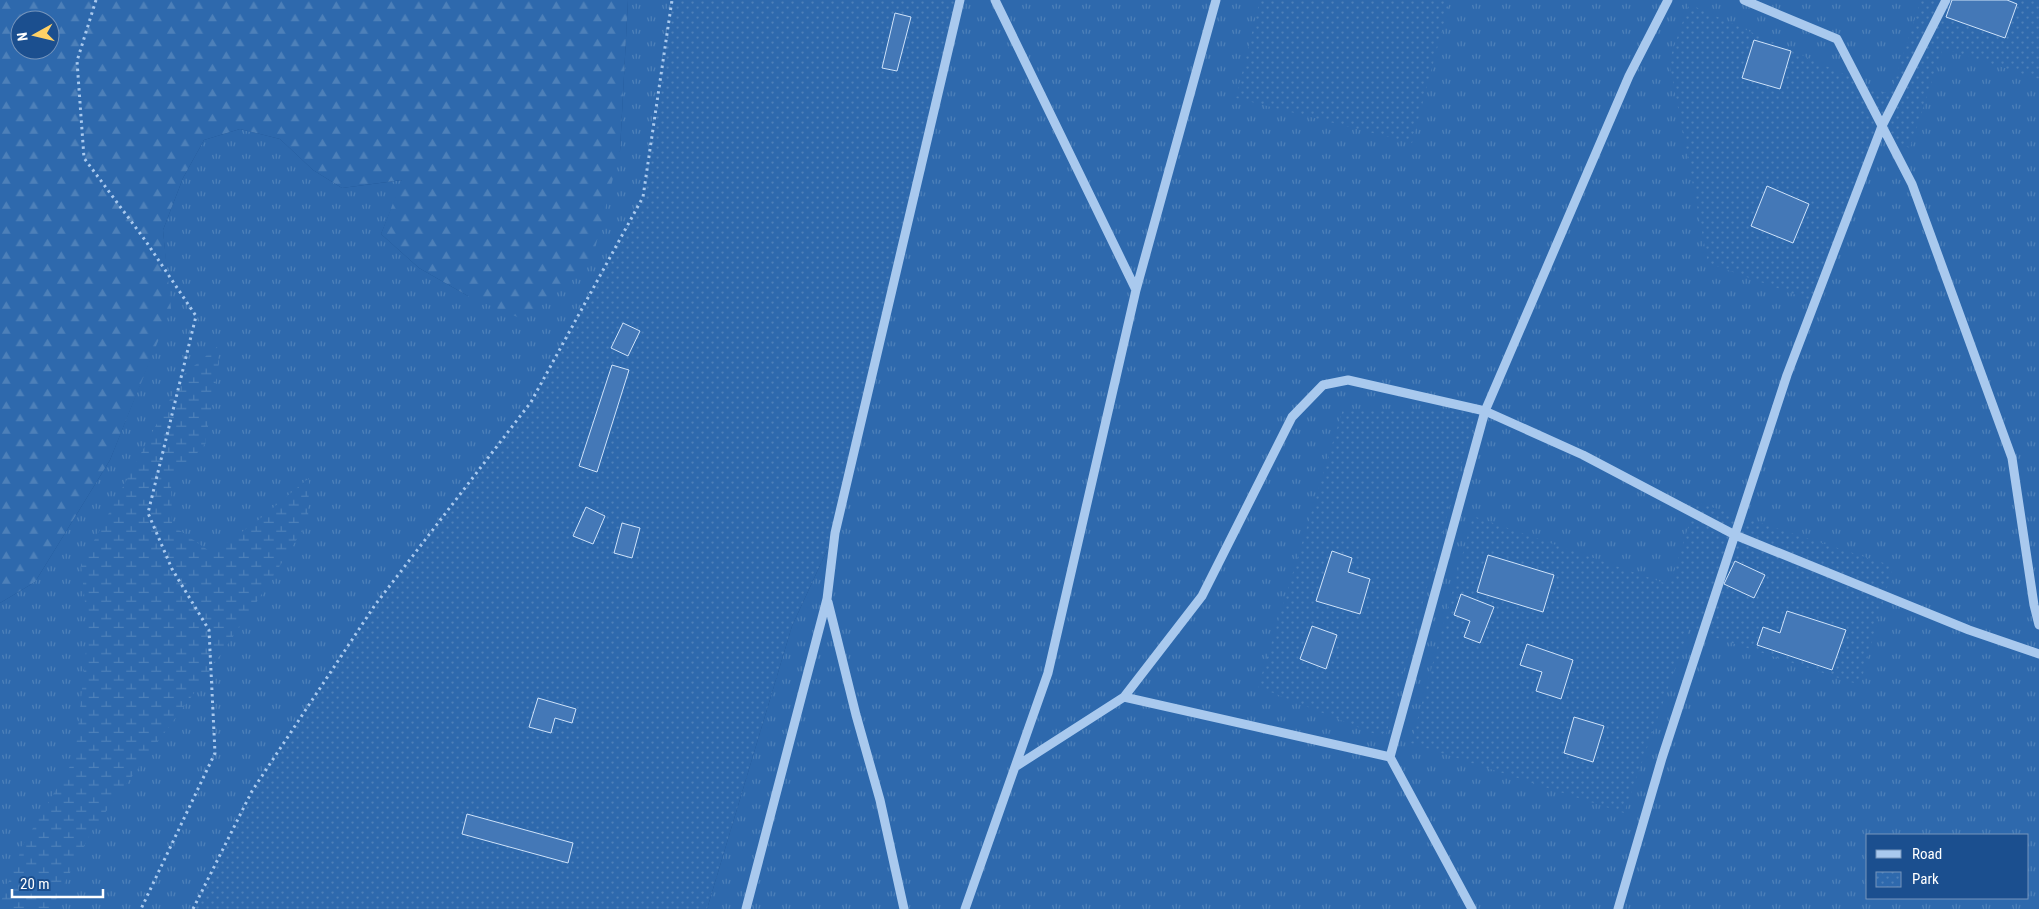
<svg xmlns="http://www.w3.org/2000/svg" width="2039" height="909" font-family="'Roboto Condensed',sans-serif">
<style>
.grass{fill:url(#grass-tufts);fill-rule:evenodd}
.forest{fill:url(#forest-firs);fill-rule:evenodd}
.wetland{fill:url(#wetland-marsh)}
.park{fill:url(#park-dots)}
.building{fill:#4478b7;stroke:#cfe3fa}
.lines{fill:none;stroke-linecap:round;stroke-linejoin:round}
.path{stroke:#a9c9ee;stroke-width:3;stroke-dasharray:2.5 4;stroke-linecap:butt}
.minor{stroke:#a9c9ee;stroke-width:9}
</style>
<defs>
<pattern id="grass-tufts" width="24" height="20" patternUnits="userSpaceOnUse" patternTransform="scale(1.25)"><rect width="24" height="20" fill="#2e69ad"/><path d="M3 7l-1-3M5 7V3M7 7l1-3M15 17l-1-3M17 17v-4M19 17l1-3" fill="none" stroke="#4d80b9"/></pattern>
<pattern id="forest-firs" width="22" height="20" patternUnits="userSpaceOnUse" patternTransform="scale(1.25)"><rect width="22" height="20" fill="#2e69ad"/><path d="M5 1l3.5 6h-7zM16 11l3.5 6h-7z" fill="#4d80b9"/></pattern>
<pattern id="wetland-marsh" width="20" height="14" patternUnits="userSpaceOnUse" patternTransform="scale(1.25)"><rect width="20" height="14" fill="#2e69ad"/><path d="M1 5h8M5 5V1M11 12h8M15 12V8" fill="none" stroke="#4d80b9"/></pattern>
<pattern id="park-dots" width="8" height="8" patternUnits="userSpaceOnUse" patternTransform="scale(1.25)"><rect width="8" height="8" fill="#2e69ad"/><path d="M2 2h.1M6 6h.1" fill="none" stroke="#4d80b9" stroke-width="1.8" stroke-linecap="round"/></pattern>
</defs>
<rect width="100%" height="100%" fill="#1b4f8f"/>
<path class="grass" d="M628,0H672L643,197L531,402L375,605L252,791L193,909H0V603L35,582L110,460L170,309L163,230L183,178L204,140L240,129L280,139L313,170L342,188L403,180L381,234L419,268L468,296L620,151Z
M960,0H2039V909H707L792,626L835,533ZM1868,835H2028V898H1868Z"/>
<path class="forest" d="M0,0H628L620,151L591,264L522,319L468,296L419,268L381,234L402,180L342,188L313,170L280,139L240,129L204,140L183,178L163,230L171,309L110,460L35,582L0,603ZM20,20H50V50H20Z"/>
<path class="wetland" d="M217,347L219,363L205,444L171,483L172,525L212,553L256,522L309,478L308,522L256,603L197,689L93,829L51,909H0V904L24,843L75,758L88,630L81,565L183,375Z"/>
<path class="park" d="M672,0H960L835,533L792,626L707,909H193L252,791L375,605L531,402L643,197Z
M1260,0H1450L1412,143L1236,98Z
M1921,0H2039V79L1943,48L1910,148L1876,136L1821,304L1708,263L1669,61L1689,4L1890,95Z
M1343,409H1477L1385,738L1258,687Z
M1696,502L1893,566L1860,685L1689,629L1624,813L1411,743L1473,516L1670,585Z"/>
<path class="building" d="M1952,0H2007L2017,4L2005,38L1946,17Z
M895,13L911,17L897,71L882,68Z
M1754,40L1791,51L1780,89L1742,78Z
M1767,186L1809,204L1793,243L1751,226Z
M623,323L640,331L628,356L611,348Z
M612,365L629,370L597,472L579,466Z
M586,507L605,516L593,544L573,536Z
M622,523L640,528L632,558L614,553Z
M1332,551L1352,558L1348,572L1370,579L1360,614L1316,601Z
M1488,555L1554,575L1543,612L1477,592Z
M1735,561L1765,575L1754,598L1724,584Z
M1461,594L1494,607L1480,643L1464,637L1470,621L1454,615Z
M1787,611L1846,630L1832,670L1757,645L1763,627L1780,633Z
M1312,626L1337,635L1326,669L1300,659Z
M1527,644L1573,660L1561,699L1536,691L1542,672L1520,665Z
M538,698L576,709L572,723L555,718L551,733L529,727Z
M1574,717L1604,726L1593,762L1564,753Z
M467,814L573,843L568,863L462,834Z"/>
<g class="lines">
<path class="path" d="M96,0L77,61L84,158L145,240L196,316L148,513L172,569L209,630L215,753L141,909
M193,909L252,791L375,605L531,402L643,197L672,0"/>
<path class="minor" d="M995,0L1136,290
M1744,0L1837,39L1912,184L2012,458L2034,605L2039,625
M828,602L856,715L880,800L904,909
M1124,697L1390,757
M1015,767L1124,697L1202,596L1292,417L1323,385L1348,380L1485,411L1583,455L1735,535L1969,630L2039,654
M746,909L827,599L835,533L960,0
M965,909L1048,673L1136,290L1216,0
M1472,909L1390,757L1485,411L1629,76L1668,0
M1618,909L1662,758L1787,375L1882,126L1946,0"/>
</g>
<rect x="1866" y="834" width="162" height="65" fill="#1b4f8f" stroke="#7695bc"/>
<rect x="1876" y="850" width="25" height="8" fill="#a9c9ee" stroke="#7695bc"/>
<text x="1912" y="859" font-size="15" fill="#ffffff">Road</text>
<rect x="1876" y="872" width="25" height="15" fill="url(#park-dots)" stroke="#7695bc"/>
<text x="1912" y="884" font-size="15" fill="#ffffff">Park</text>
<g transform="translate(35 35) rotate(262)"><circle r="24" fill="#1b4f8f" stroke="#7695bc"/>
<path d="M0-4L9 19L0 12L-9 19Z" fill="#ffd166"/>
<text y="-8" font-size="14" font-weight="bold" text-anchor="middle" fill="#ffffff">N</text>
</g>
<path d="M12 889v8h91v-8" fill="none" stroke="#ffffff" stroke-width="2.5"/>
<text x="20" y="889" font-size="15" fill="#ffffff" stroke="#1b4f8f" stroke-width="4" paint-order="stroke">20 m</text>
</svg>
